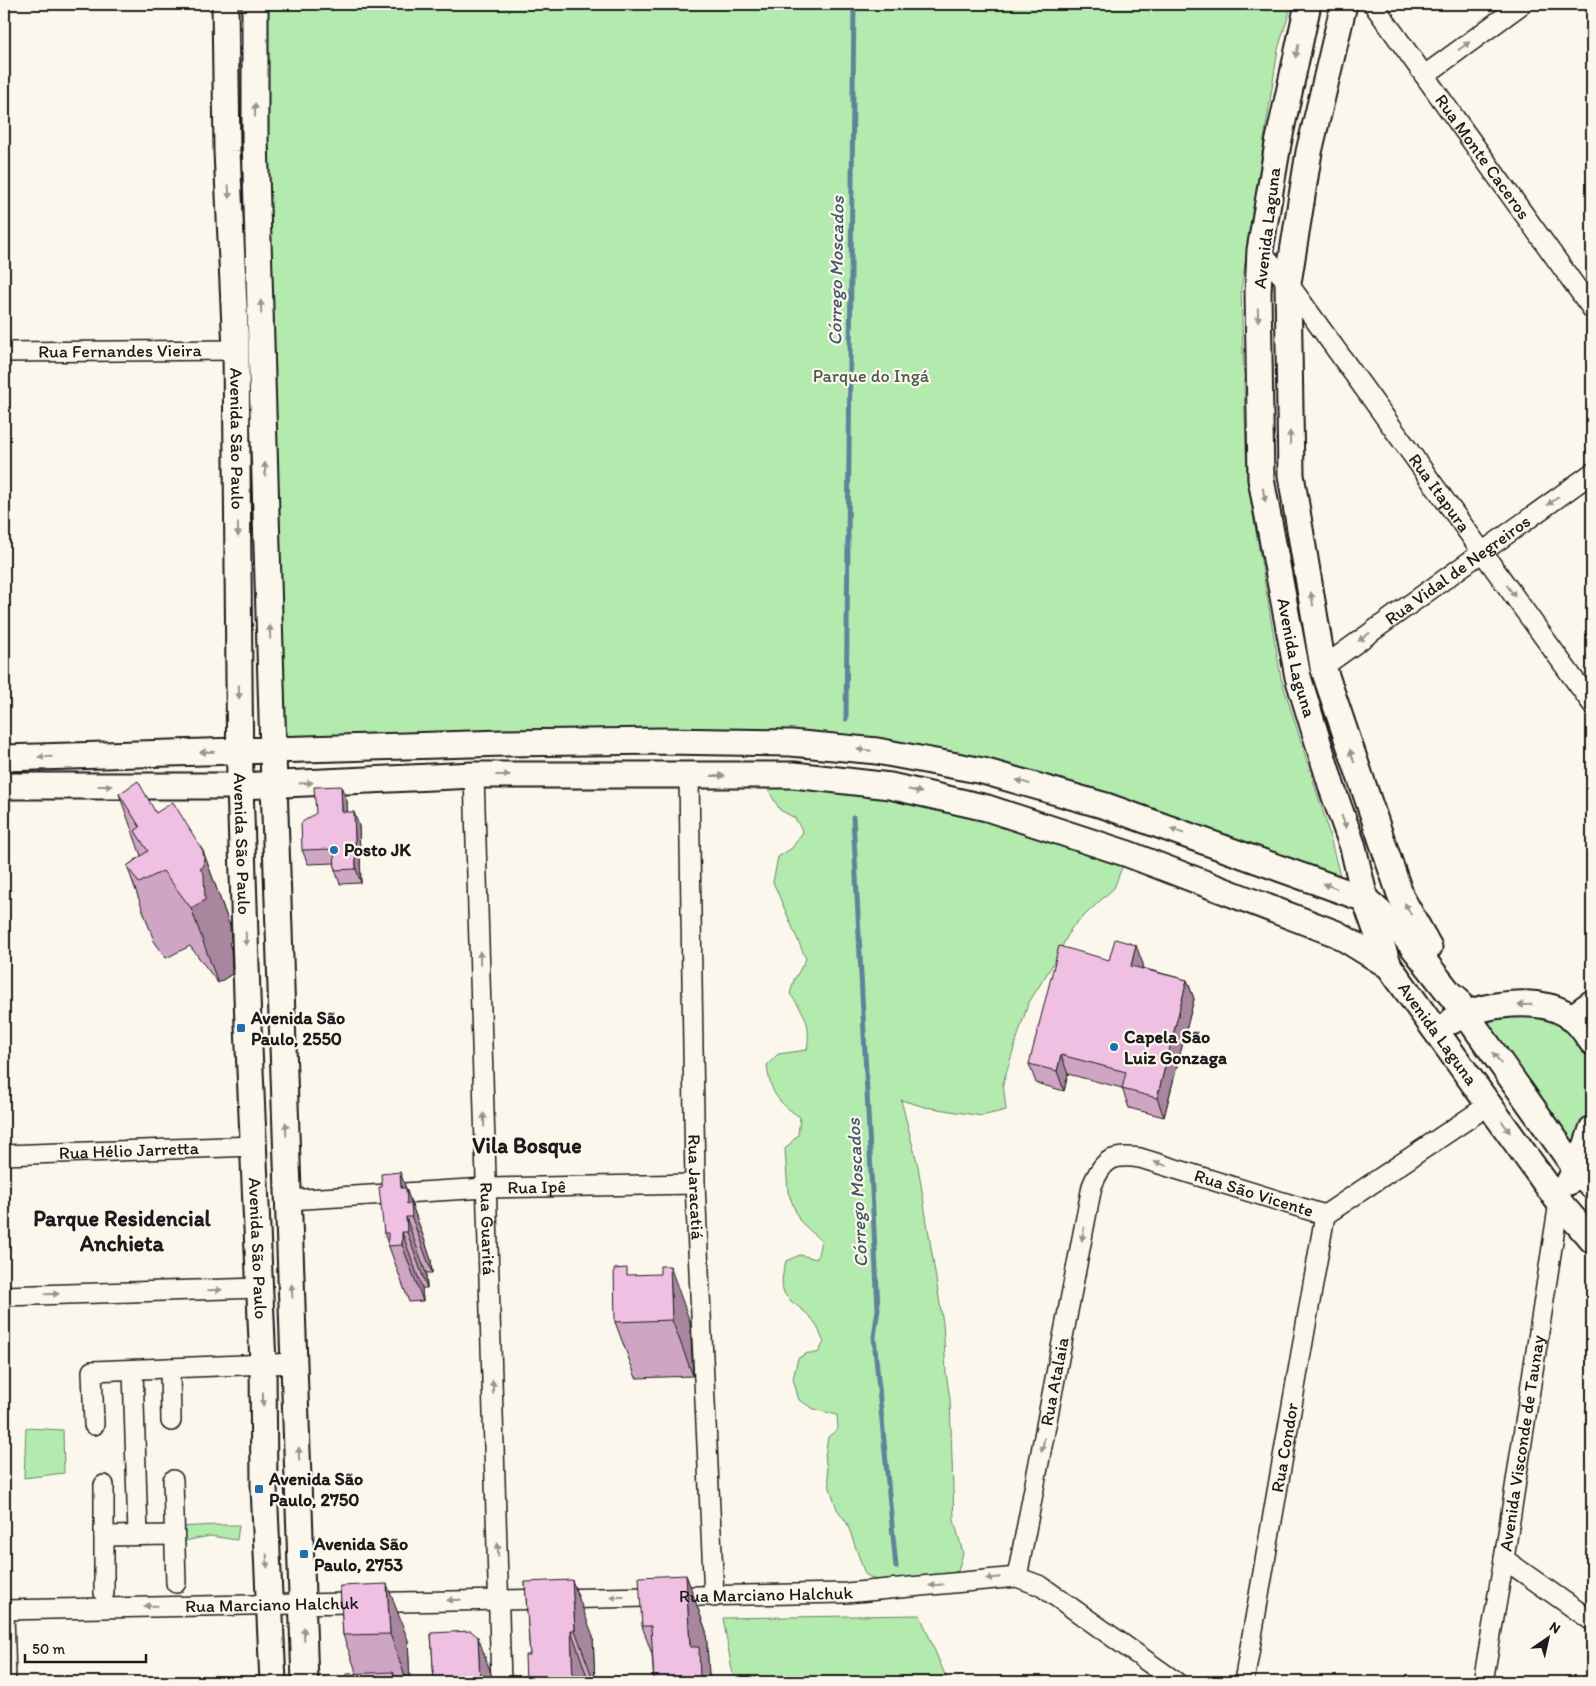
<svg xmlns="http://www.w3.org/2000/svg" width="1596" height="1686" font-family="Itim,sans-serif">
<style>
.green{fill:#b3ebae;stroke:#688465}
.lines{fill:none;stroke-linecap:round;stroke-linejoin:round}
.stream{stroke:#61839a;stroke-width:5}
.minor-casing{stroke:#1c1c1c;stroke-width:22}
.major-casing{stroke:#1c1c1c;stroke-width:29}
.minor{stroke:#fbf7ec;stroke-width:19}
.major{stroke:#fbf7ec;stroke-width:25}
.wall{fill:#cea5c2;stroke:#1c1c1c}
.shaded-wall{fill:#a7869e;stroke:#1c1c1c}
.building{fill:#efc0e2;stroke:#1c1c1c}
.oneway{fill:#97948e}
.poi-dot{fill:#1f6fb2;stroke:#fbf7ec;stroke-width:2}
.labels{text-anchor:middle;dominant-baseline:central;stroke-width:4.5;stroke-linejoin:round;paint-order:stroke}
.street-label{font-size:18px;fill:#1c1c1c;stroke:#fbf7ec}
.park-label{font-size:18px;fill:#495a48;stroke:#fbf7ec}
.poi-label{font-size:18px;font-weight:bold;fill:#1c1c1c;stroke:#fbf7ec;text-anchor:start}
.water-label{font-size:19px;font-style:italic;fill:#445866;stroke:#fbf7ec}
.district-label{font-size:22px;font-weight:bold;fill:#1c1c1c;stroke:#fbf7ec}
</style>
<rect width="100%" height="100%" fill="#fbf7ec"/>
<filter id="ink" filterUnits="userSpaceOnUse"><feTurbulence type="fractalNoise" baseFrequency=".02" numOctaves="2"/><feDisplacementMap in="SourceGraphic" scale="10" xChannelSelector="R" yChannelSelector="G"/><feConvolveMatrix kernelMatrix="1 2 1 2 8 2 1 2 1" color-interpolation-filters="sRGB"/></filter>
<g filter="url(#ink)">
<path class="green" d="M259,4H1292L1278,49L1241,290L1247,479L1281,678L1325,818L1341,880L878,749L277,745Z
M760,776L889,788L1126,857L1114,888L1072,927L1053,964L1028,1004L1003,1083L1006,1110L982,1116L925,1107L901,1100L918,1166L943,1323L946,1373L950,1399L954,1520L963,1553L958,1571L940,1576L875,1580L865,1574L847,1523L837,1509L830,1488L825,1457L828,1437L838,1429L837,1415L814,1409L799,1400L793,1379L798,1358L808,1353H818L824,1342C820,1335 818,1326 813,1320C792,1296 774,1303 786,1261L800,1255L817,1259L821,1241L799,1220L788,1192L785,1149L798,1135L800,1117C777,1102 770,1092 767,1065L778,1054L807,1050C811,1024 806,1015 790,994L794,980L806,959L773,882L778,857L792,848L803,832L795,818L780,810Z
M1532,1004L1592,1042V1129L1576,1169L1465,1013Z
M26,1428L63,1430L64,1473L24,1478Z
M216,1525H239L237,1540L210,1536L179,1542V1527Z
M920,1615L948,1682H734L723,1618Z"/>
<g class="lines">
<path class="stream" d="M846,719L854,4
M853,817L878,1309L874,1337L896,1567"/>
<g class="minor-casing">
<g id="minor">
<path id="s1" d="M1373,4L1592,309"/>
<path d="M1425,75L1522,4"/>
<path id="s2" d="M1260,250L1288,283L1592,704"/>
<path id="s3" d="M4,352L236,350"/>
<path id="s4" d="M1323,667L1592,473"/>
<path id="s5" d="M474,775L501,1682"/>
<path id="s6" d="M689,776L695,1184L714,1597"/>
<path id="s7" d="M4,1155L254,1146"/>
<path id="s8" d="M288,1200L486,1188L695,1184"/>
<path d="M1325,1215L1490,1104"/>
<path d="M4,1296L259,1288"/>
<path d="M170,1368L171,1421"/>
<path d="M133,1370L138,1535"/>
<path d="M94,1425L92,1371L296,1363"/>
<path d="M173,1480L176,1583"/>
<path d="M104,1485V1593"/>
<path d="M104,1536L174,1535"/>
<path d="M1504,1559L1592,1621"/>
<path id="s9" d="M1017,1577L1092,1186C1103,1159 1112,1154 1140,1158L1325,1215"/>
<path id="s10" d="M4,1610L846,1593L1017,1577L1041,1586L1176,1682"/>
<path d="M4,1612L6,1682"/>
<path id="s11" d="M1244,1682L1325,1215"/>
<path id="s12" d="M1483,1682L1504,1559L1559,1202"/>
</g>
</g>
<g class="major-casing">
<g id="major">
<path id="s13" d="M225,4L227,151L236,350L240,786L248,1025L263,1364L264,1487L273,1682"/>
<path d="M255,4V138L274,785L305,1682"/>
<path id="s14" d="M1308,4L1278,144L1260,250L1258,293L1261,479L1298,677L1333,791L1353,847L1365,899L1389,966L1559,1202L1592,1240"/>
<path d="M1344,4L1309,152L1288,283L1291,475L1323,667L1401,897L1429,947"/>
<path d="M4,758L504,743L665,741L791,743L877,751L983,771L1106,806L1365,899L1399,929L1465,1013"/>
<path d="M4,786H240L474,775H794L890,786L987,808L1128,854L1337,934L1389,966"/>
<path d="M1456,998L1465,1013L1576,1169L1592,1186"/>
<path d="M1571,1018L1592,1003"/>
<path d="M1452,1021C1480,1003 1544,995 1572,1018C1580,1024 1586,1034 1592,1042"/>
<path d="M1569,1182L1585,1150L1592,1129"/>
</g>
</g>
<use href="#minor" class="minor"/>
<use href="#major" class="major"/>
</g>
<path class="wall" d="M119,794L156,813L203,851L230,926L231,941L229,943L231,949L232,974L218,983L190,946L166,958L154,941L127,866L141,856Z
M347,801V812L359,826L361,883L340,884L335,870V863L308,864L302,850Z
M1109,960L1143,964L1142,968L1187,980L1194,999L1164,1117L1129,1108L1122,1088L1068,1074L1064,1091L1036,1083L1029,1064Z
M400,1172L426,1244L427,1248L431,1260L432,1273H426L427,1288H422L423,1301L409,1302L384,1233L382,1187Z
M629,1275L690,1322L693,1376L636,1378L615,1322Z
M686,1575L706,1631L709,1675L711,1682H654L652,1654L642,1626Z
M525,1582L593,1636L595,1682H526L530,1655Z
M340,1586L408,1640L410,1682H347L357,1674L343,1635Z
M431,1633L494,1682H434Z"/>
<path class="shaded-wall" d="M341,786L347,801L348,827L342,812Z
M354,812L359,826L361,883L356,869Z
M203,851L230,926L231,941L229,943L231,949L232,974L218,983L191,908Z
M1136,945L1143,964L1138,985L1131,966Z
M1187,980L1194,999L1164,1117L1157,1098Z
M1061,1055L1068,1074L1064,1091L1057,1071Z
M400,1172L426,1244L427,1248L431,1260L432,1273L401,1188Z
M406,1217L426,1273L427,1288L407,1232Z
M402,1232L422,1288L423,1301L402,1245Z
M670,1266L690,1322L693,1376L672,1320Z
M686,1575L706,1631L709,1675L711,1682H700L690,1647Z
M572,1580L593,1636L595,1682H594L575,1630Z
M387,1584L408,1640L410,1682H407L390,1634Z
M571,1630L589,1682H573Z
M478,1637L494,1682H480Z
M393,1672L397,1682H394Z"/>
<path class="building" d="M138,781L156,813L173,802L203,851L204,866L200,869L204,874L205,900L191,908L163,871L139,883L127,866L148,851L135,831L140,827L119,794Z
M341,786L342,812H354L356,869L335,870L334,849L302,850L301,823L316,813L314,787Z
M1115,939L1136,945L1131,966L1187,980L1157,1098L1122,1089L1126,1072L1061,1055L1057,1071L1029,1064L1059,946L1109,960Z
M400,1172L401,1188H406L407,1204H411L412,1217H406L407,1232H402V1245L388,1246V1233H384L379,1187H382L381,1174Z
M660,1266H670L672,1320L615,1322L614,1269L627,1268V1275L660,1274Z
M686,1575L690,1647H699L700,1682H654L651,1626H642L639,1577Z
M572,1580L575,1630H571L573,1682H526L525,1655H530L525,1582Z
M387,1584L390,1634L343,1635L340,1586Z
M471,1631L478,1637L480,1681L434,1682L431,1633Z
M393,1672L394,1682H347L346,1674Z"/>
<defs><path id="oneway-solid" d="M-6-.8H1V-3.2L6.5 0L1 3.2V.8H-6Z" transform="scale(1.25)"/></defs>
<g class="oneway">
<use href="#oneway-solid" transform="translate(1464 46) rotate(-36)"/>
<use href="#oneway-solid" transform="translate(1297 51) rotate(103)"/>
<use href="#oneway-solid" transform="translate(255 110) rotate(-90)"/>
<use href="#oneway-solid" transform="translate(229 192) rotate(87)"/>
<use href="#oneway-solid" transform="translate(261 307) rotate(-92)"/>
<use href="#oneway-solid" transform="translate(1258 315) rotate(89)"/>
<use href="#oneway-solid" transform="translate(1290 438) rotate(-91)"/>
<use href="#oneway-solid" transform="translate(265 469) rotate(-92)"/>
<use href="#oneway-solid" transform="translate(1264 495) rotate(80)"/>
<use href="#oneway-solid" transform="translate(1553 501) rotate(144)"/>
<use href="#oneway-solid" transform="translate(238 530) rotate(89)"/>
<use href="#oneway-solid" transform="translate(1511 591) rotate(54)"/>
<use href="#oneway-solid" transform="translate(1312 599) rotate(-100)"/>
<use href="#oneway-solid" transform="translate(270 632) rotate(-92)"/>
<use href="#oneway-solid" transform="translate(1364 637) rotate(144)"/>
<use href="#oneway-solid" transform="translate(239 692) rotate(89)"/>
<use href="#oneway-solid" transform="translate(864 750) rotate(-174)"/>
<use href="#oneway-solid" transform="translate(207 752) rotate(178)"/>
<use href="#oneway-solid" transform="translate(1352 756) rotate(-108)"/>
<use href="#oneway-solid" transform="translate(45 757) rotate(178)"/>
<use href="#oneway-solid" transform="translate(503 775)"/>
<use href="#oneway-solid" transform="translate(718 776)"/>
<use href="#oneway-solid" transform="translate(1023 782) rotate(-164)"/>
<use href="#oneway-solid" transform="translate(306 783) rotate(-3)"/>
<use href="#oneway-solid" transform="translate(105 786)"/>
<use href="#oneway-solid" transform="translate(915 791) rotate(13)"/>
<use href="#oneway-solid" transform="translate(1344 822) rotate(70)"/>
<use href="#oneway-solid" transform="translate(1177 831) rotate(-160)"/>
<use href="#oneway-solid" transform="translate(1330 886) rotate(-160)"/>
<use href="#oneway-solid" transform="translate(1408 909) rotate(-119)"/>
<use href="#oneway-solid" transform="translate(246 939) rotate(88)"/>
<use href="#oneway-solid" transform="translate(480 958) rotate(-92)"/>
<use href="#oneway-solid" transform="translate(1525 1005) rotate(179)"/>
<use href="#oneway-solid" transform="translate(1497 1058) rotate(-126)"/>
<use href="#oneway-solid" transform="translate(484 1120) rotate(-92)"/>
<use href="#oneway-solid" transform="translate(1506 1127) rotate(55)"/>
<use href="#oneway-solid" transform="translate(286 1129) rotate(-92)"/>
<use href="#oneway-solid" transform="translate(1161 1164) rotate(-163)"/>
<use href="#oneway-solid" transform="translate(1083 1234) rotate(101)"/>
<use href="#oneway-solid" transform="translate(215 1290) rotate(-2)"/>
<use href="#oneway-solid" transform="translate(292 1291) rotate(-93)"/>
<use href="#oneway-solid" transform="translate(52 1294) rotate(-2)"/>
<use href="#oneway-solid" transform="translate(493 1387) rotate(-92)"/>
<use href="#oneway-solid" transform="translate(263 1399) rotate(90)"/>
<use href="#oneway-solid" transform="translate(1043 1445) rotate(101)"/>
<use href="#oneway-solid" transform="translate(299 1454) rotate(-92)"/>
<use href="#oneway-solid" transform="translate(498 1550) rotate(-92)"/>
<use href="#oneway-solid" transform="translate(267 1561) rotate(87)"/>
<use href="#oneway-solid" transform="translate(993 1578) rotate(174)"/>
<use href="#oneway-solid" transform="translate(936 1585) rotate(174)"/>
<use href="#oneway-solid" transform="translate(617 1597) rotate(180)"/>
<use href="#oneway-solid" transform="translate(454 1600) rotate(179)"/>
<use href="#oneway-solid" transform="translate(151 1606) rotate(179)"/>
<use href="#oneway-solid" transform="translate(304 1634) rotate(-92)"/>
</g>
</g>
<g class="poi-dot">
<circle cx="334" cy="850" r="5"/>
<rect x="236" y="1023" width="10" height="10" rx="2.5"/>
<circle cx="1114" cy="1047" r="5"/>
<rect x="254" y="1484" width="10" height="10" rx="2.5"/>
<rect x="299" y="1549" width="10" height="10" rx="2.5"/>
</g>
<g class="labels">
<g class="street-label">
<text stroke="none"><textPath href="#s1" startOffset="188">Rua Monte Caceros</textPath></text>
<text transform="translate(1267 228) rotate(-83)">Avenida Laguna</text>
<text stroke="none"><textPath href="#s3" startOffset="116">Rua Fernandes Vieira</textPath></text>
<text stroke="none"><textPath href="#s13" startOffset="435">Avenida São Paulo</textPath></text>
<text stroke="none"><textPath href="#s2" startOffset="302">Rua Itapura</textPath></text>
<text stroke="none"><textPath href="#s4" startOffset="166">Rua Vidal de Negreiros</textPath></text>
<text stroke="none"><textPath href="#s14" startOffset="662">Avenida Laguna</textPath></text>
<text stroke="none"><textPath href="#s13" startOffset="840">Avenida São Paulo</textPath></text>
<text stroke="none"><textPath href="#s14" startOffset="1068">Avenida Laguna</textPath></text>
<text stroke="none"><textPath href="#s7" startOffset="125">Rua Hélio Jarretta</textPath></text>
<text stroke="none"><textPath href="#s8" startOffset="249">Rua Ipê</textPath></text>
<text stroke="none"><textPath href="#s6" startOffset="411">Rua Jaracatiá</textPath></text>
<text stroke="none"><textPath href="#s9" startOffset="580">Rua São Vicente</textPath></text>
<text stroke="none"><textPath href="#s5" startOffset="454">Rua Guaritá</textPath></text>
<text stroke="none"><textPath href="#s13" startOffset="1245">Avenida São Paulo</textPath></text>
<text stroke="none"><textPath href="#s9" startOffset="199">Rua Atalaia</textPath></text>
<text stroke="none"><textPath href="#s12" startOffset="242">Avenida Visconde de Taunay</textPath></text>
<text stroke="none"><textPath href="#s11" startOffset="238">Rua Condor</textPath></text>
<text stroke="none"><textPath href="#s10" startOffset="762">Rua Marciano Halchuk</textPath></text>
<text stroke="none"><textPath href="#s10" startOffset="268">Rua Marciano Halchuk</textPath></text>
</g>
<g class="park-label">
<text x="871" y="376">Parque do Ingá</text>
</g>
<g class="poi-label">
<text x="344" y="850">Posto JK</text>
<text x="251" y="1018">Avenida São<tspan x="251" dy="21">Paulo, 2550</tspan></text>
<text x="1124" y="1037">Capela São<tspan x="1124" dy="21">Luiz Gonzaga</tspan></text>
<text x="269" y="1479">Avenida São<tspan x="269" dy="21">Paulo, 2750</tspan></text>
<text x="314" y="1544">Avenida São<tspan x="314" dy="21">Paulo, 2753</tspan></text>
</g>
<g class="water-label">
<text transform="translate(836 271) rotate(-89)">Córrego Moscados</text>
<text transform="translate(857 1193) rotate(-93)">Córrego Moscados</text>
</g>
<g class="district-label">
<text x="527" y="1145">Vila Bosque</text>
<text x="122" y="1218">Parque Residencial<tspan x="122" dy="25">Anchieta</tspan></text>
</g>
</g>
<rect width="1596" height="1686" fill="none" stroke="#fbf7ec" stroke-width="20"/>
<rect x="10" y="10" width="1576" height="1666" fill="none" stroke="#1c1c1c" stroke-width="2" filter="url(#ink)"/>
<g transform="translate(1548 1638) rotate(34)" stroke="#fbf7ec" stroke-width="4" paint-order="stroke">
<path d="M0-4L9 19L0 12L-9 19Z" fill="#1c1c1c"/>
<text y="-8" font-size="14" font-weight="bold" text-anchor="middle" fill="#1c1c1c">N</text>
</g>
<path d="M25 1654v8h121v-8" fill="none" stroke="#1c1c1c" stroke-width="2.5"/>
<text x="32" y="1654" font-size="15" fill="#1c1c1c" stroke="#fbf7ec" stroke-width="4" paint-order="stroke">50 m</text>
</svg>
